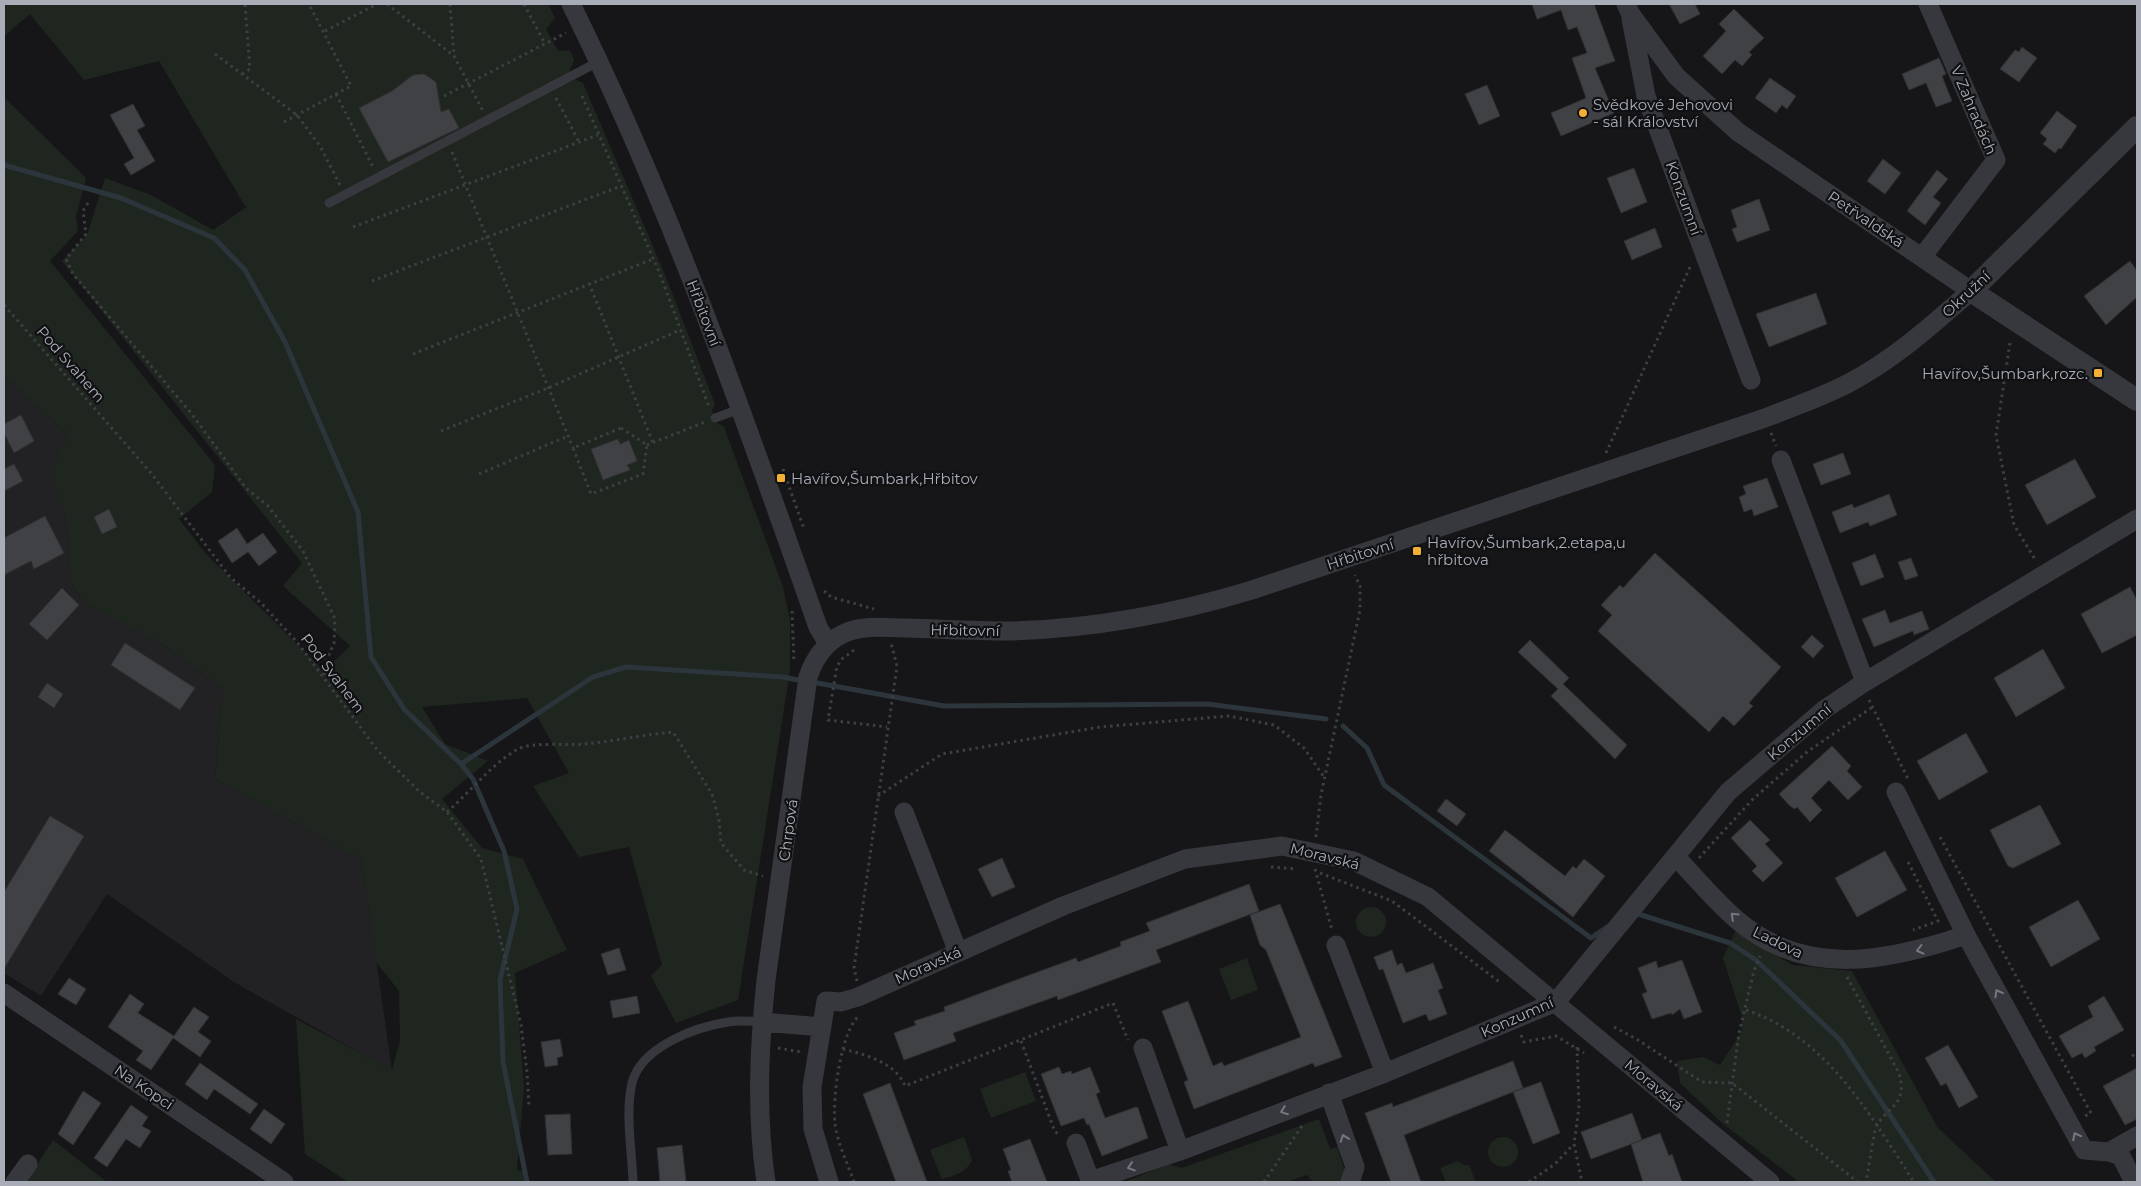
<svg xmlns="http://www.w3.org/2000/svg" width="2141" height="1186" font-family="Montserrat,sans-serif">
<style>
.built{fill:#222225}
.green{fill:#1e261f}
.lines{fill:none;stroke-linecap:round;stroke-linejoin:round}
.stream{stroke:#2c353c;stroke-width:5}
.building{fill:#404145;stroke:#303034}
.path{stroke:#3d3f44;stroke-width:3;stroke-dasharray:2.5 4;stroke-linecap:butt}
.service{stroke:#37383d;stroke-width:9}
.minor{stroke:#37383d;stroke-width:19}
.tertiary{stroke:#37383d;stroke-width:22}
.oneway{stroke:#757881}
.poi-dot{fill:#f2b134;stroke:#111113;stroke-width:2}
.labels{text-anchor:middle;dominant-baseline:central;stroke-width:4.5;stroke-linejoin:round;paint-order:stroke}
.poi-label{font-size:15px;fill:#a8adb8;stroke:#111113;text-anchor:start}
.street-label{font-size:15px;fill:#a8adb8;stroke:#111113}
</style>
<rect width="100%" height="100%" fill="#161618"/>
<path class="built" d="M4,376L67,434L52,472L67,522L71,583L85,604L162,644L223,688L215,779L362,860L392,1071L234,982L107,894L41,996L4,973Z"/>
<path class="green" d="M4,4H548L555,18L546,29L558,51L570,50L574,60L570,70L575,79L583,83L664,272L715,404L712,411L717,423L724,427L783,587L790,620V671L738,1000L676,1023L651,976L662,965L629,847L579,857L533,786L569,773L527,698L422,707L445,744L488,761L442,799L482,848L523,859L567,950L515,973L524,1087L517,1170L527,1172L525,1182H348L305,1154L296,1019L392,1070L400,1040L399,991L376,962L362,860L215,779L223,688L162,644L85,604L71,583L67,522L51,472L67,434L4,376V97L86,178L76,216L78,231L50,261L215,465L212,492L179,519L207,555L324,671L350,646L283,586L302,563L62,261L87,235L105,178L151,195L213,230L248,206H245L159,61L84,80L30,14L4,36Z
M1356 922a15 15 0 1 1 30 0a15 15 0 1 1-30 0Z
M1736,930L1792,965L1852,971L1938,1128L1996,1182H1799L1721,1122L1680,1083L1677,1061L1703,1057L1720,1065L1741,1033L1742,1017L1723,958Z
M1247,958L1258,990L1231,1000L1219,969Z
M1025,1072L1036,1101L991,1118L980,1089Z
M1319,1119L1330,1149L1337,1147L1345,1171L1342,1182H1313L1307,1175L1286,1182H1124L1169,1164L1182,1168Z
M964,1137L972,1160C966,1173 955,1175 942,1179L930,1150Z
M1488 1152a15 15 0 1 1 30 0a15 15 0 1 1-30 0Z
M53,1140L107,1182H26Z
M1457,1161L1464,1165H1469L1476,1182H1446L1440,1168Z"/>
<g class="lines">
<path class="stream" d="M4,165L121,198L214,238L245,270L285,342L358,512L371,657L404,709L461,764L473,779L504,851L517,909L500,980L503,1062L527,1182
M812,682L944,706L1207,704L1326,719
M1343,726L1367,748L1384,785L1591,938L1607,927
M461,764L593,677L626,667L783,677L803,681
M1635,913L1730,943L1756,960L1841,1041L1934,1182"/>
</g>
<path class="building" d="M1532,4H1594L1615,61L1595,68L1614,113L1561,136L1551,113L1586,98L1572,58L1587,53L1577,27L1568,30L1561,10L1537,19Z
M1669,4H1695L1700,14L1680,24Z
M1734,9L1764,38L1749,52L1752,55L1742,66L1735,60L1722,74L1703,56L1726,31L1719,24Z
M2022,47L2037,58L2019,82L2000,69L2015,50L2019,52Z
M1939,58L1946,74L1942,76L1952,101L1936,107L1926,83L1909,90L1902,74Z
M424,74L436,82L441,112L449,109L459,128L388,162L359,108L392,91L413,75Z
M1770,78L1796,96L1787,109L1782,105L1776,113L1755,98Z
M1487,85L1500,116L1479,125L1465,94Z
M133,104L145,126L137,130L155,161L131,175L124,164L134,158L110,115Z
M2057,111L2077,126L2061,149L2059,148L2055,153L2043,144L2047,139L2040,133Z
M1883,159L1901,173L1885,194L1867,181Z
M1634,168L1647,202L1621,213L1607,178Z
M1937,170L1948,179L1933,197L1941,203L1925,225L1907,211Z
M1759,199L1770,230L1737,242L1732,229L1737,227L1731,210Z
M1655,228L1662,247L1632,260L1624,241Z
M2130,261L2137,271V297L2106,325L2084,296Z
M1816,293L1827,324L1769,347L1756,314Z
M21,415L34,441L14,453L4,433V424Z
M618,439L620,444L629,440L637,461L627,465L630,470L603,480L591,449Z
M1843,453L1851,474L1821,485L1813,464Z
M2075,459L2096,497L2047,525L2025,485Z
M14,464L23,481L4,491V469Z
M1767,478L1778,507L1754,516L1752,509L1744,512L1739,497L1746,494L1743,486Z
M1889,494L1897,515L1870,526L1868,522L1840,533L1832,512L1852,504L1854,508Z
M109,509L117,527L102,534L94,517Z
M45,516L64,553L34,569L31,561L4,575V538Z
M237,528L247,544L263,533L277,552L259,566L248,552L232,563L218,541Z
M1655,553L1781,667L1749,703L1753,706L1734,726L1723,716L1709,732L1598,631L1612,615L1601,605L1620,585L1623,588Z
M1875,554L1884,577L1861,586L1852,563Z
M1911,558L1918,576L1905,580L1898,562Z
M2130,587L2137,600V635L2102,653L2081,614Z
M62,588L79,605L47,640L29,624Z
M1885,610L1890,623L1922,611L1929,629L1914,635L1913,631L1874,647L1862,619Z
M1812,635L1824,646L1813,658L1801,647Z
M1530,640L1569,678L1563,684L1627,745L1615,759L1551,696L1558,689L1518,652Z
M125,643L195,688L180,710L111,665Z
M2043,649L2065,688L2016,717L1994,678Z
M47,683L63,694L54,708L38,697Z
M1966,733L1988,772L1939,800L1917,761Z
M1832,746L1851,766L1847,771L1862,787L1848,800L1829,780L1811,798L1822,810L1810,822L1797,807L1795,809L1790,806L1779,794Z
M1446,799L1466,814L1457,826L1437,811Z
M2040,805L2061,844L2013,868L2008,866L1990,830Z
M50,816L84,836L4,969V892Z
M1750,820L1770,840L1765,844L1783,863L1763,882L1752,871L1757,866L1731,838Z
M1505,830L1565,876L1573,866L1576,869L1584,859L1605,876L1573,917L1489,851Z
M1885,851L1907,890L1857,917L1835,878Z
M1002,858L1015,887L992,897L978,869Z
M1249,884L1259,911L1156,950L1161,962L1058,1000L1057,996L953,1033L956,1041L904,1060L894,1033L916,1025L914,1021L945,1011L944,1007L1024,977L1076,958L1078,962L1121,946L1120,942L1150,931L1146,923Z
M2078,900L2100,939L2051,967L2029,927Z
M1280,904L1342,1057L1315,1067L1313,1063L1194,1109L1184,1082L1188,1080L1162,1011L1188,1001L1213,1066L1222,1062L1224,1066L1301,1037L1266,950L1260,945L1250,915Z
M619,948L626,970L608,975L601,954Z
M1392,950L1397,965L1402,963L1406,973L1433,963L1443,988L1438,990L1447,1014L1429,1021L1426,1014L1403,1023L1383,969L1379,970L1374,957Z
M1682,960L1702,1012L1684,1019L1680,1009L1672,1015L1671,1013L1652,1019L1642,994L1647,992L1638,968L1656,961L1658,968Z
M69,978L86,989L76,1005L58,994Z
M130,994L144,1004L138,1013L174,1036L194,1007L209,1017L198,1032L211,1041L200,1057L173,1038L151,1070L136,1060L143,1051L108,1027Z
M637,996L640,1013L613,1018L610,1001Z
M2104,996L2124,1030L2094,1047L2096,1051L2085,1058L2082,1053L2072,1058L2059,1036L2093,1017L2088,1006Z
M560,1039L563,1056L557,1058L558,1065L545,1067L541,1042Z
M1948,1045L1978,1097L1959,1108L1946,1083L1941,1086L1925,1058Z
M1513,1061L1523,1088L1404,1135L1421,1182H1391L1365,1113L1392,1103L1393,1107Z
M200,1063L258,1104L250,1114L214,1089L207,1100L185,1084Z
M1059,1067L1062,1074L1071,1071L1072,1074L1090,1067L1100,1092L1096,1094L1105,1118L1136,1107L1138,1108L1148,1138L1102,1156L1089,1124L1087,1125L1084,1118L1061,1126L1041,1074Z
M2137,1068V1119L2125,1125L2103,1086Z
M1541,1082L1560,1133L1533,1144L1513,1092Z
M890,1083L900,1110L927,1182H896L863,1094Z
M83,1091L101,1103L73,1145L58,1134Z
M131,1105L148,1117L142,1126L151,1131L140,1148L126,1139L107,1167L94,1158Z
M264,1109L285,1124L271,1144L250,1129Z
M1632,1113L1642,1140L1591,1159L1581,1132Z
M570,1114L572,1154L548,1155L545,1115Z
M1660,1133L1669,1156L1672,1154L1682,1182H1643L1631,1144Z
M1030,1139L1047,1182H1012L1008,1171L1011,1170L1003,1149Z
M682,1145L686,1182H660L657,1148Z"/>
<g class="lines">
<path class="path" d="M387,4L454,56L483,111
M450,4L454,55
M524,4L545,44
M325,31L377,4
M215,54L297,115L320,146L340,185
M242,74L250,69L245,4
M336,94L373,167
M444,96L566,33
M582,96L660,274L709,407
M556,98L579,142
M284,122L351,86L309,4
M452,152L573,448
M88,203L83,211L86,234L66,259L73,274L191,413L246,488L268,506L303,551L335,619L334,643L327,659L324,677
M353,227L598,135
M372,281L621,186
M589,283L653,443
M4,305L151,473L230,577L261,603L297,642L378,751L420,792L447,812L481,859L521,1025L527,1072L529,1107
M2010,343L1996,435L2014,525L2036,561
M413,354L653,259
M621,428L647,445L643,474L591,494L573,448Z
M441,431L548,388L680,330
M1771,433L1776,446
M647,445L705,422
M1606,453L1690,267
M783,469L804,529
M479,474L568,436
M824,591L831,597L874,609
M792,611L794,662
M854,650L842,659L837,666L828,720L887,727
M1869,700L1908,779
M878,796L942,754L1100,727L1229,716L1274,725L1304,748L1324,777
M447,812C470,792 490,766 516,750C531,741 567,746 585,744C614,741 643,735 673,732L712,794L719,820L721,843L744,870L763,876
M1316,837L1321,795L1360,610V586L1355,575
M1940,837L2091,1113L2085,1116
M1699,858L1753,799L1807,752L1871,708
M1908,862L1938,921L1913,930
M1271,867L1297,869
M1315,869L1332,930
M1320,873L1392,901L1501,983
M1847,977L1899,1073C1909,1108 1884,1106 1875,1130L1866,1182
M857,981L854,968L897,666L891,643
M1746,1010C1827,1037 1870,1115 1914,1182
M1614,1027L1638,1040L1702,1082L1732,1083L1858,1182
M1521,1035L1524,1042L1556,1036L1584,1053
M1021,1041L1055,1132L1061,1135
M1577,1047L1579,1108L1574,1144L1582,1182
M778,1048L801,1052
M843,1049C866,1055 895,1062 905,1086L1113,1003L1128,1040
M2132,1056L2137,1053
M1727,1123L1739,1033L1754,971L1760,956
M854,1182C848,1164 837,1143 835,1123C832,1100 841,1030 859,1016
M1264,1182L1304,1123
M1529,1182L1555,1164L1573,1145"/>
<path class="service" d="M329,203L598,62
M715,418L740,409
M633,1182C632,1151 625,1114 632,1083C641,1047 695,1027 728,1022C739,1020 751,1021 762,1022"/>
<path class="minor" d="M571,4C670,204 744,416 818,627L828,644
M1631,19L1646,96L1751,380
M1922,257L1996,160L1928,4
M1781,460L1865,682
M1896,792L1966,935L2084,1150L2109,1152L2121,1156L2134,1182
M904,812L958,952
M1676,857C1696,878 1715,901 1737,920C1806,979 1889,961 1966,935
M1336,945L1385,1073
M4,993L284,1182
M762,1022L822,1027
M1143,1048L1180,1151
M1329,1093L1355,1167L1350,1182
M1076,1143L1091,1182
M2109,1152L2137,1136
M1090,1181L1180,1151L1385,1073L1556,1002L1728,792L1825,709L1865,682L2137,519
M15,1182L28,1164
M766,1182C756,1115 759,1048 766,980L808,677C815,656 829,638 850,631C868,625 888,628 907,628C941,629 975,631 1009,631C1093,629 1173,614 1252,590L1765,418C1793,407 1822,397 1849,383C1895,359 1933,324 1971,291L1738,132L1676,76L1630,13L1626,4
M829,1182L813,1129L812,1087L826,1001L841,1002L858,997L1063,906L1185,859L1282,846L1354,861L1428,897L1770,1182"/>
<path class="tertiary" d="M2137,127L1971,291L2137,400"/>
</g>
<defs><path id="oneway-chevron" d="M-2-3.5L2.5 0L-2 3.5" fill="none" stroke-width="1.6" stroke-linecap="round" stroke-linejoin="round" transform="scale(1.25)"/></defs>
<g class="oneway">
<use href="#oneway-chevron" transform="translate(1734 916) rotate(-137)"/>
<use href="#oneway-chevron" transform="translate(1920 950) rotate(166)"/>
<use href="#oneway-chevron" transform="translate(1998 993) rotate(-119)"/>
<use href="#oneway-chevron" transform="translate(1284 1111) rotate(159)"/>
<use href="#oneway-chevron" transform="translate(2076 1136) rotate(-118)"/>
<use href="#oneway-chevron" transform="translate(1344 1138) rotate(-109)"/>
<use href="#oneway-chevron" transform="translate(1131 1167) rotate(162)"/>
</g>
<g class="poi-dot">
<circle cx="1583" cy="113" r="5"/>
<rect x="2093" y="368" width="10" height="10" rx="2.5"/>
<rect x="776" y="473" width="10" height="10" rx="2.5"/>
<rect x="1412" y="546" width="10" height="10" rx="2.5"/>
</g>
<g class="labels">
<g class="poi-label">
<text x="1593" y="104">Svědkové Jehovovi<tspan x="1593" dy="17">- sál Království</tspan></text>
<text x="2088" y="373" text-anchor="end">Havířov,Šumbark,rozc.</text>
<text x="791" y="478">Havířov,Šumbark,Hřbitov</text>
<text x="1427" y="542">Havířov,Šumbark,2.etapa,u<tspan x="1427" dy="17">hřbitova</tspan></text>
</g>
<g class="street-label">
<text transform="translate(1974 110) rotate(67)">V Zahradách</text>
<text transform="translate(1684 198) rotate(70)">Konzumní</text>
<text transform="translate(1866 219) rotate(34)">Petřvaldská</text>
<text transform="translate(1966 294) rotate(-43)">Okružní</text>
<text transform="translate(704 313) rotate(69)">Hřbitovní</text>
<text transform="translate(71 364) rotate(49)">Pod Svahem</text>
<text transform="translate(1360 554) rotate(-18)">Hřbitovní</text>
<text transform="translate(965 630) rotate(1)">Hřbitovní</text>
<text transform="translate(333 673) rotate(53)">Pod Svahem</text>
<text transform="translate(1799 732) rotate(-40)">Konzumní</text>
<text transform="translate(788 830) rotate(-82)">Chrpová</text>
<text transform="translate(1325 856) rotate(14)">Moravská</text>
<text transform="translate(1778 942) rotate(26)">Ladova</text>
<text transform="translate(928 965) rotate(-24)">Moravská</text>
<text transform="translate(1517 1017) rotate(-24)">Konzumní</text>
<text transform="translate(1654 1085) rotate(40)">Moravská</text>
<text transform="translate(144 1087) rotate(34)">Na Kopci</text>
</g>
</g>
<rect width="2141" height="1186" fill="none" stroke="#a8adb8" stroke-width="10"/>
</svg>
